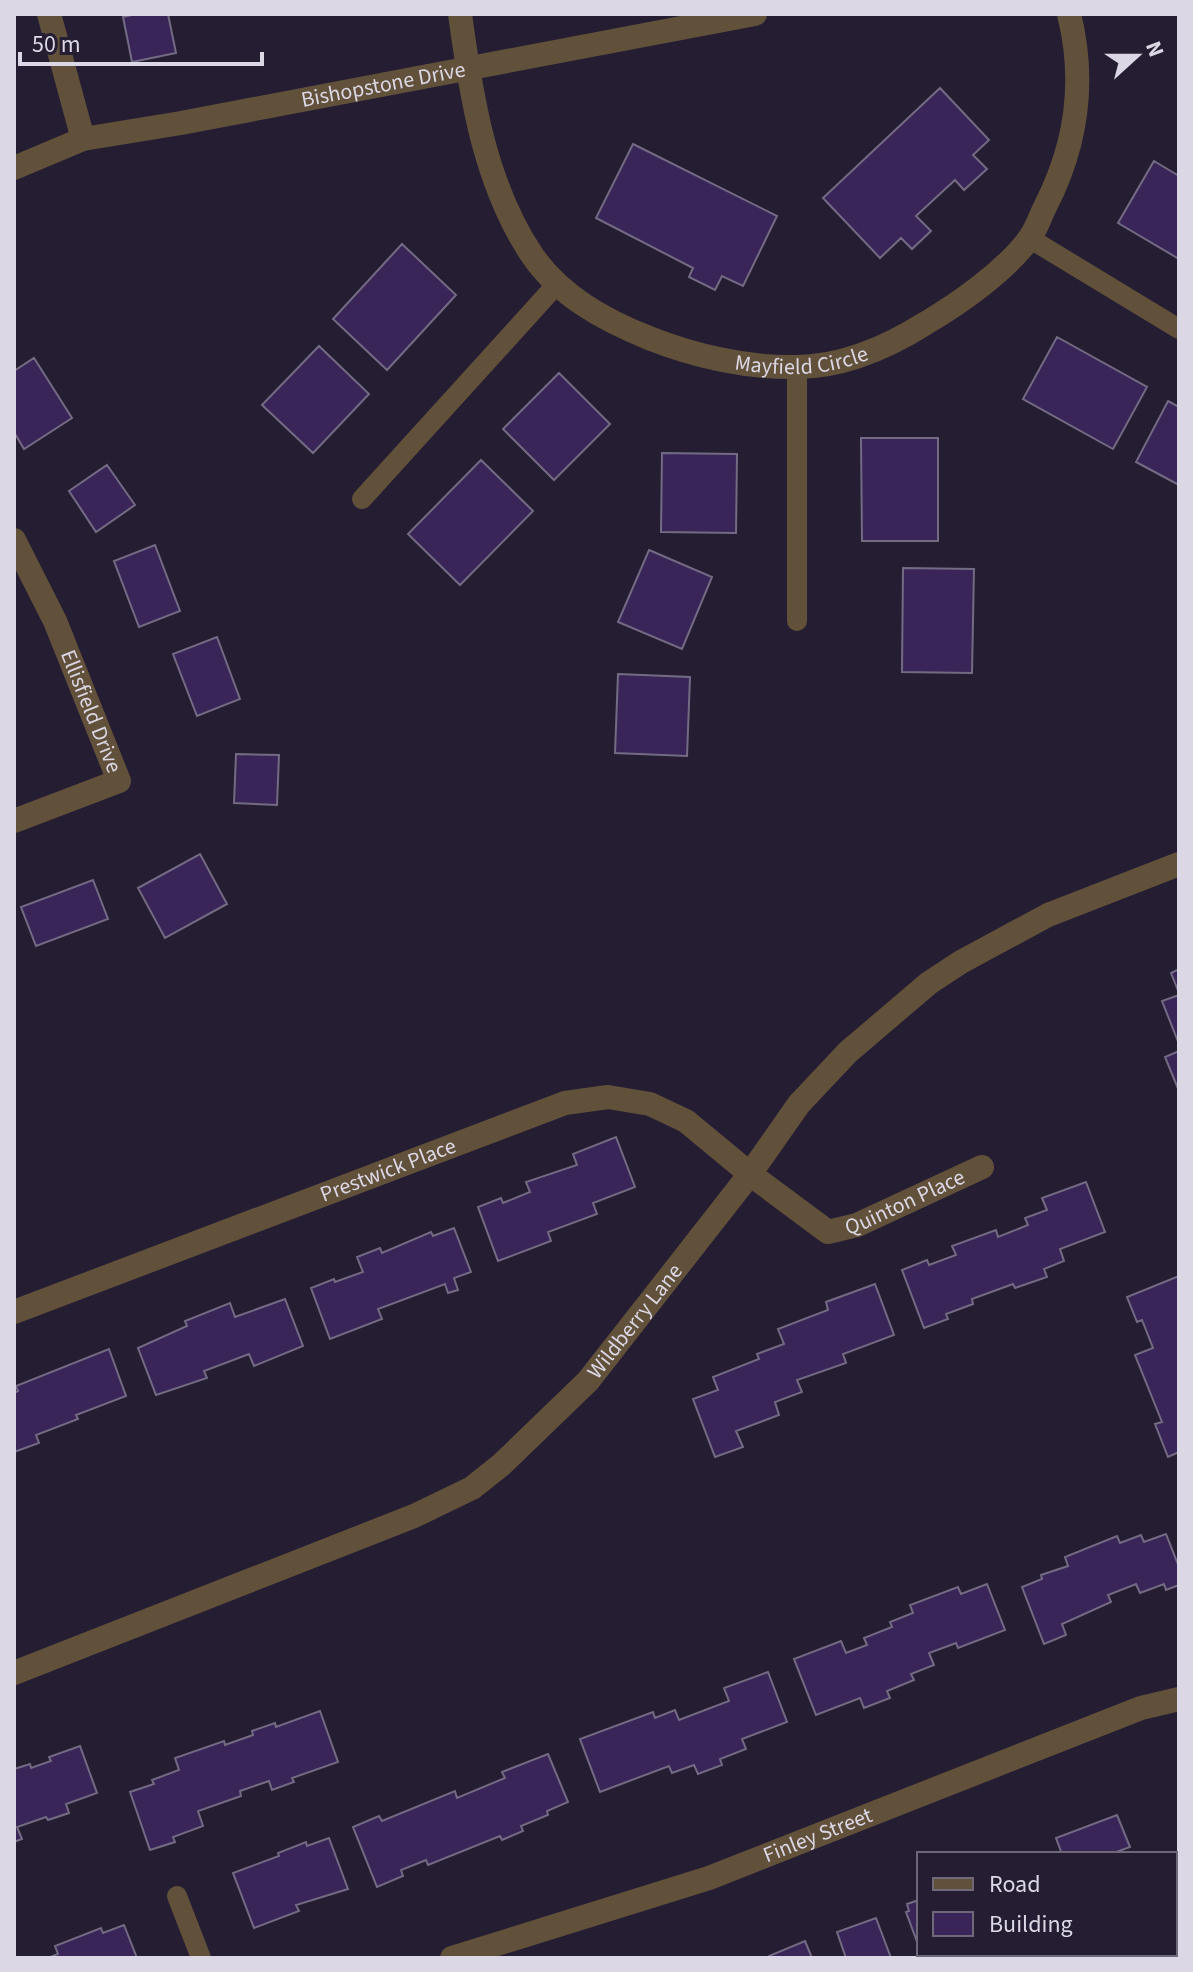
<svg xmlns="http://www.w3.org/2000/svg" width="1193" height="1972" font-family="'Source Sans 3',sans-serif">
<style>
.building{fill:#392558;stroke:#726b83;stroke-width:2}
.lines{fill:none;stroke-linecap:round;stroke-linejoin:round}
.lane{stroke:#61503a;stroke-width:20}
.street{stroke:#61503a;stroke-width:24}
.labels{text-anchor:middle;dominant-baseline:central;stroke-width:7;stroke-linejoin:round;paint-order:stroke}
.street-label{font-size:22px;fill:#dbd7e4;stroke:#251e32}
</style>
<rect width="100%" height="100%" fill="#251e32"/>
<path class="building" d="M136,14H168L176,53L132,62L123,17Z
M940,88L989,140L973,155L987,169L964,190L955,180L916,216L931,231L912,249L901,238L880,258L823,198Z
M633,144L777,216L743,286L722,276L715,290L689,277L693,268L596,218Z
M1154,161L1179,176V259L1118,223Z
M402,244L456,295L387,370L333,319Z
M1057,337L1147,387L1113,449L1023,399Z
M319,346L369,394L313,453L262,405Z
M34,358L72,418L24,449L14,432V371Z
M559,373L610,424L554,480L503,429Z
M1168,401L1179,407V485L1136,462Z
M861,438H938V541H862Z
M662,453L737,454L736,533L661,532Z
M481,460L533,511L460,585L408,534Z
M107,465L135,505L96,532L69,491Z
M155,545L180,611L139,627L114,561Z
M649,550L712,577L682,649L618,622Z
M903,568L974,569L972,673L902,672Z
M217,637L240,699L197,716L173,654Z
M618,674L690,677L687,756L615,753Z
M236,754L279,755L277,805L234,803Z
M200,854L227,904L165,938L138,888Z
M93,880L108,919L36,946L21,907Z
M1179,969V993L1171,973Z
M1179,995V1044L1162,1001Z
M1179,1051V1091L1165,1057Z
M616,1137L635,1187L593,1203L597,1214L548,1232L551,1241L498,1261L478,1207L501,1198L503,1203L530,1192L526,1182L577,1165L573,1154Z
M1086,1182L1105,1232L1060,1249L1064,1261L1044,1269L1047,1277L1015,1288L1013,1284L972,1299L973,1304L946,1314L948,1319L924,1328L902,1270L927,1260L929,1265L956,1255L952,1246L996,1230L998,1237L1028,1225L1025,1218L1047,1210L1042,1198Z
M454,1228L471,1272L454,1278L458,1290L448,1293L445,1284L378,1309L382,1319L330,1339L311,1288L334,1279L335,1282L363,1272L357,1257L380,1248L382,1253L431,1232L433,1236Z
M1179,1276V1452L1168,1457L1155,1424L1162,1422L1135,1355L1153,1348L1142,1320L1137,1322L1127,1297Z
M875,1284L894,1335L843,1354L846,1363L797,1380L802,1392L775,1402L779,1415L736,1431L743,1447L715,1457L693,1399L718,1390L713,1377L759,1359L757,1354L784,1344L778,1329L828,1310L826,1302Z
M285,1299L303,1346L254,1366L249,1354L204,1371L207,1378L156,1395L138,1348L187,1326L185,1321L230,1303L235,1317Z
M109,1349L126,1396L76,1415L78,1419L36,1435L39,1443L14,1452V1393L18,1391L16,1386Z
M1166,1534L1179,1567V1585L1166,1590L1164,1584L1140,1593L1136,1584L1108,1595L1111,1602L1062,1624L1066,1635L1044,1644L1022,1587L1042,1579L1041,1575L1068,1566L1065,1557L1117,1536L1120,1543L1141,1535L1144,1542Z
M987,1584L1005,1630L958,1648L956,1643L929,1653L934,1665L911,1674L914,1680L887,1691L890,1698L864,1708L860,1698L816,1715L794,1659L841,1641L846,1653L867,1645L864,1638L892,1627L890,1622L913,1613L910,1605L958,1587L961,1594Z
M768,1672L787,1722L742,1739L746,1749L720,1759L722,1765L698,1774L694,1765L672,1773L669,1766L600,1792L580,1739L653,1712L655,1718L675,1710L679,1720L729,1701L724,1688Z
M320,1711L338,1762L292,1778L294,1782L272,1790L269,1781L240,1791L241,1796L198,1811L203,1826L173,1837L175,1842L150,1850L130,1792L154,1784L152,1780L179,1770L175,1758L224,1741L225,1745L253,1735L252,1731L275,1723L276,1727Z
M80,1746L97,1793L66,1804L69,1813L48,1820L46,1817L17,1827L22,1839L14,1842V1769L30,1764L31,1768L51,1761L49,1757Z
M548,1754L568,1802L547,1811L548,1815L521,1826L523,1831L502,1840L500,1836L428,1865L426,1860L401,1870L403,1876L377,1887L353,1827L379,1816L382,1821L455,1791L457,1798L505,1778L502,1772Z
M1117,1815L1130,1847L1111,1854H1062L1056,1838Z
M329,1838L348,1889L296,1905L299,1911L254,1928L233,1873L279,1856L278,1853L306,1842L307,1846Z
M919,1900V1947L906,1912L909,1911L907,1904Z
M876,1918L891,1958H846L837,1932Z
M124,1925L137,1958H48L58,1954L55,1946L101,1928L103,1933Z
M805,1941L812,1958H770L769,1956Z
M922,1954H970L971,1958H923Z"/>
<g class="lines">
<path class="lane" d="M1029,238L1179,329
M797,367V621
M362,499L557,284
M177,1896L201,1958"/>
<g class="street">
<path d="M49,14L83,139"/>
<path id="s1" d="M460,14C471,96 485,185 532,255C560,296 604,320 649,338C694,356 747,368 796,367C842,367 888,347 926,323C960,303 1005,271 1029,239C1036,230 1040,217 1045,207C1077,145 1086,82 1069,14"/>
<path id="s2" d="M14,168L83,139L181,123L755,14"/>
<path id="s3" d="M14,540L55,621L119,781L14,821"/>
<path id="s4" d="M14,1312L565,1103L608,1097L650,1104L686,1121L750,1174L828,1232L857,1225L982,1167"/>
<path id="s5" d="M14,1673L414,1516L472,1488L501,1465L588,1381L750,1174L799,1104L848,1052L929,983L961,962L1048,915L1179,864"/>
<path id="s6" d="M452,1958L709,1878L1141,1708L1179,1699"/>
</g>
</g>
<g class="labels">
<g class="street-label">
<text stroke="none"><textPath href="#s2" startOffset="380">Bishopstone Drive</textPath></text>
<text stroke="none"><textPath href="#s1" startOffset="556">Mayfield Circle</textPath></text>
<text stroke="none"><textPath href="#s3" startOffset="188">Ellisfield Drive</textPath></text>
<text stroke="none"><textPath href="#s4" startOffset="400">Prestwick Place</textPath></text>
<text stroke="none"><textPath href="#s4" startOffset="978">Quinton Place</textPath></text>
<text stroke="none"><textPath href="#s5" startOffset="728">Wildberry Lane</textPath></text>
<text stroke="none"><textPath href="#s6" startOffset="386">Finley Street</textPath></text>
</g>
</g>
<rect width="1193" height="1972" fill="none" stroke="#dbd7e4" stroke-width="32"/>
<rect x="917" y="1852" width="260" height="104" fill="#251e32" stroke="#6e6879" stroke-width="2"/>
<rect x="933" y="1878" width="40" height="12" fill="#61503a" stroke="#6e6879" stroke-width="2"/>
<text x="989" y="1892" font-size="24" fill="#dbd7e4">Road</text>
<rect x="933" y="1912" width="40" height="24" fill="#392558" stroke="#6e6879" stroke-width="2"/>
<text x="989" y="1932" font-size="24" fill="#dbd7e4">Building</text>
<g transform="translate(1137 56) rotate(69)" stroke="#251e32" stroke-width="6" paint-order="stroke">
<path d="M0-6L14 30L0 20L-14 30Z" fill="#dbd7e4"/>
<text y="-12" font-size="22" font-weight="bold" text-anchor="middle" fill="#dbd7e4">N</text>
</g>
<path d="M20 52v12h242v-12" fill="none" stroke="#dbd7e4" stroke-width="4"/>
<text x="32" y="52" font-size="24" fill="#dbd7e4" stroke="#251e32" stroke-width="6" paint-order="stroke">50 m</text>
</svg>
